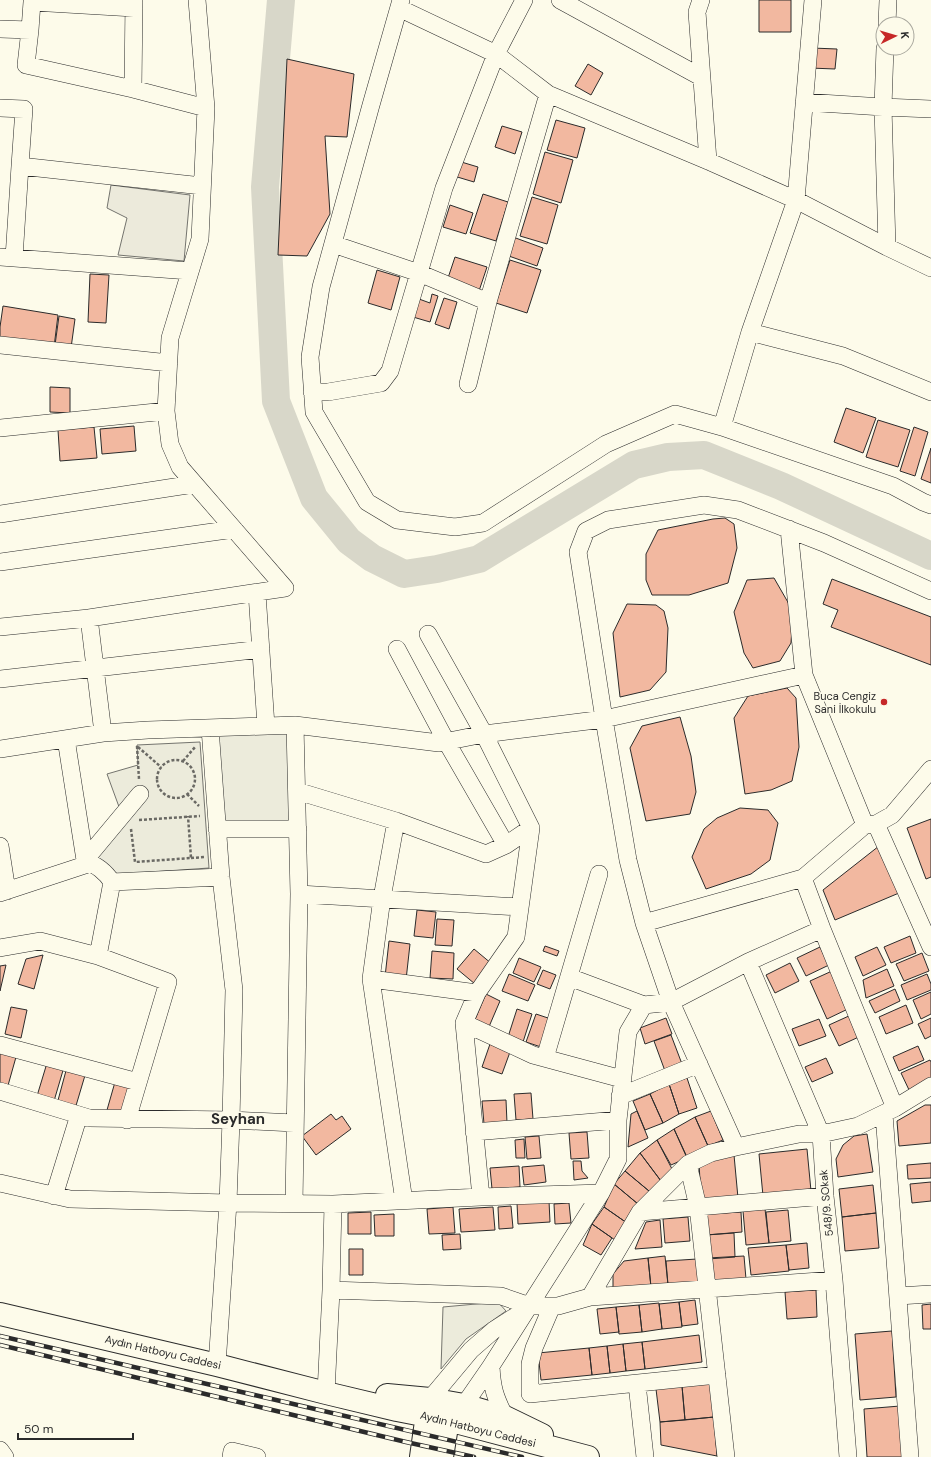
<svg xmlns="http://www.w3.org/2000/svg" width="931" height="1457" font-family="'DM Sans',sans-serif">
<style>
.green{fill:#ecebdb;stroke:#74746e}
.parking{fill:#eceadb;stroke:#74746e}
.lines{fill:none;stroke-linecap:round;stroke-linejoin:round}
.river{stroke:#d8d7c9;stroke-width:28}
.building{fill:#f2b8a0;stroke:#2b2b2b}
.minor-casing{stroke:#2b2b2b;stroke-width:18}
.major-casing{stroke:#2b2b2b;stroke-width:24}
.path{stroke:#6a6964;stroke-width:2.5;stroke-dasharray:3 2;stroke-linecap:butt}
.minor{stroke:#fdfbea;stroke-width:17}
.major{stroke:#fdfbea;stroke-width:22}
.rail-casing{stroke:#2b2b2b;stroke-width:4.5}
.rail{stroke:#fdfbea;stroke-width:3;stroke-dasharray:9;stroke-linecap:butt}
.poi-dot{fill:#c62828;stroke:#fdfbea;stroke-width:1.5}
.labels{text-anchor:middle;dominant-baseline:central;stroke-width:3;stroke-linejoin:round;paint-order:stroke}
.poi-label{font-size:11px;fill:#2b2b2b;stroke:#fdfbea;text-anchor:end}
.street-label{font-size:11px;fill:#2b2b2b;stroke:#fdfbea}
.district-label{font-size:15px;font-weight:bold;fill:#2b2b2b;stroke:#fdfbea}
</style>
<rect width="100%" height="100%" fill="#fdfbea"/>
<path class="green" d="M295,725L298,829H217L210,728Z
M200,742L209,868L108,875L85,860L122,815L107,774L138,765L137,745Z
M498,1302L506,1311L466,1339L441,1369L443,1307Z"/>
<path class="parking" d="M111,185L190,195L184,261L118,255L127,218L107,208Z"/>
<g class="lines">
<path class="river" d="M281,0L265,187L276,401L314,498L349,541L372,558L404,574L437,569L479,559L634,465L668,457L704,455L781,486L931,556"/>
</g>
<path class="building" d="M759,0H791V32H759Z
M812,48L837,49L835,69L810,68Z
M287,59L354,74L347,137L325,136L330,214L307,256L278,255Z
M588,64L603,73L591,95L575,86Z
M556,120L585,128L577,158L547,150Z
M502,126L522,132L515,154L495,147Z
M545,152L573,160L561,203L533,194Z
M458,161L478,167L474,182L454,176Z
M483,194L508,202L496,241L470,233Z
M532,197L558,205L547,244L520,236Z
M450,205L473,213L466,234L443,227Z
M513,237L543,248L537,266L506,255Z
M455,257L487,267L479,291L447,281Z
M510,260L541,270L527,313L496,303Z
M377,270L400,277L391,310L368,303Z
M90,274L109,275L106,323L88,322Z
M432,294L438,296L430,322L413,317L419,299L430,303Z
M444,298L457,302L449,329L435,324Z
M3,306L58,315L54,347L0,339V327Z
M59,316L75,319L71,348L55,345Z
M50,387L70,388V413L50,412Z
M846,408L876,418L863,453L834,442Z
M878,420L910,430L898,467L866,457Z
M134,426L136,451L102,454L100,429Z
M94,427L97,458L60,461L58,430Z
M914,427L928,432L915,476L900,471Z
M931,448V483L921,479Z
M725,518L734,524L737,548L728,583L689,595H652L646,580V554L658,530L713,519Z
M774,578L793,611L791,643L780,661L753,668L744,653L734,612L747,580Z
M832,579L931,617V665L831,627L838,610L823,604Z
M627,604L656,605L664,611L668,628L666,672L650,690L620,697L613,633Z
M787,688L796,698L799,747L792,781L771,790L745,794L734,718L748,696Z
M680,717L691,756L696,792L690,814L646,821L630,748L642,726Z
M740,808L768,810L778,823L770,860L751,874L706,889L692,857L704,829L717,818Z
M931,819V877L926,879L907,828Z
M879,846L899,893L835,920L823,890Z
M417,910L436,912L433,938L414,936Z
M437,919L454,920L452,946L435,945Z
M910,936L916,953L891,963L884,947Z
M389,941L410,944L406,980L385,977Z
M545,946L559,951L557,956L543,951Z
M820,947L829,965L806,976L797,958Z
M877,947L886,965L863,976L855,957Z
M474,949L492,964L475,984L457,969Z
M432,951L454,953L453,979L430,978Z
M922,953L929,971L904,981L896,964Z
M43,955L34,989L18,984L26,959Z
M519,958L541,967L534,982L513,973Z
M790,963L799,981L775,993L766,975Z
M6,965L0,991V966Z
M887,969L894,986L866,998L863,980Z
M543,970L556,975L550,989L537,984Z
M832,971L850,1008L827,1019L810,981Z
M509,974L535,985L528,1001L502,991Z
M927,974L931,984V990L907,1000L901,985Z
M895,989L900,1001L875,1013L869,1001Z
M931,992V1014L921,1019L913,1000Z
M486,994L500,1001L488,1029L474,1022Z
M906,1005L913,1023L886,1034L879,1017Z
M11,1007L27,1010L21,1038L5,1034Z
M517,1009L532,1014L523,1042L508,1037Z
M536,1014L551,1019L541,1047L526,1042Z
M851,1015L861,1036L839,1046L829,1025Z
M666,1018L672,1034L645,1044L640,1028Z
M931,1018V1036L925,1039L918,1024Z
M819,1019L826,1036L799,1046L792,1029Z
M671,1035L682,1064L665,1071L654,1041Z
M490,1044L510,1052L502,1074L482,1067Z
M918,1046L924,1060L899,1071L893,1057Z
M0,1052L16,1057L7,1089L0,1087Z
M826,1058L833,1073L812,1082L805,1067Z
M930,1060L931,1062V1082L910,1092L901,1073Z
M47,1063L64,1067L54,1101L37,1096Z
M67,1067L86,1072L75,1109L57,1104Z
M687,1078L697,1108L679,1114L669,1084Z
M115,1082L133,1087L125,1115L107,1110Z
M669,1084L679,1114L663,1123L650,1094Z
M531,1093L533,1119L516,1120L514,1094Z
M650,1094L663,1123L645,1130L633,1101Z
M506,1100L507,1123L484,1124L482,1101Z
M925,1105H931V1143L899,1146L897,1121Z
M637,1111L648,1138L628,1147L631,1114Z
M711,1111L723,1140L708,1146L695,1117Z
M331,1114L336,1120L342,1116L351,1129L316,1155L302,1136Z
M695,1117L709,1148L687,1157L674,1129Z
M674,1129L687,1158L671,1165L657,1140Z
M587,1132L589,1158L571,1159L569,1133Z
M867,1134L873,1172L838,1177L836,1159L843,1145L854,1136Z
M539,1136L541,1158L527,1159L525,1137Z
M524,1139L525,1158H516L515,1140Z
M657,1140L672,1169L661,1181L640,1153Z
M807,1149L811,1191L763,1196L759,1154Z
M640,1153L661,1181L649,1191L625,1171Z
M734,1155L738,1198L701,1201L699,1162Z
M573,1161H581L582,1171L588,1178L574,1180Z
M931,1163V1178L908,1179L907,1165Z
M544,1165L546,1182L524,1185L522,1167Z
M519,1166L520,1187L492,1189L490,1168Z
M625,1171L649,1191L638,1204L614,1184Z
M931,1182V1201L912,1203L910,1184Z
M614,1184L638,1204L627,1223L604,1207Z
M873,1185L876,1213L842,1217L839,1189Z
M549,1201L550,1222L518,1224L517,1203Z
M569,1203L571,1223L555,1224L554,1204Z
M511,1206L513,1228L499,1229L498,1207Z
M453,1207L455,1233L429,1234L427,1209Z
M493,1207L495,1230L461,1232L459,1209Z
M604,1207L627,1223L615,1240L592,1224Z
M765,1209L769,1243L746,1245L743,1211Z
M788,1210L791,1241L769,1243L766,1212Z
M371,1212V1234H348V1213Z
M741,1212L742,1232L706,1235L705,1214Z
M876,1213L879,1248L845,1251L842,1217Z
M394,1214V1236H375L374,1215Z
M688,1217L690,1241L665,1243L663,1219Z
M660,1220L662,1247L635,1249L646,1222Z
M592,1224L612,1238L601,1255L583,1245Z
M734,1233L735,1257L708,1259L706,1235Z
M460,1234L461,1249L443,1250L442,1235Z
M807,1243L809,1268L789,1270L786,1245Z
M786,1245L789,1271L751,1275L748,1248Z
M349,1249H363V1275H349Z
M665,1256L668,1285L651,1287L648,1258Z
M744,1256L746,1279L710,1282L708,1258Z
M648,1258L651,1287L613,1292V1274L624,1261Z
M697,1259L699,1283L668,1285L666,1261Z
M816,1290L817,1317L787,1319L785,1292Z
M695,1300L698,1324L682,1326L679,1302Z
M679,1302L682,1327L662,1329L659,1304Z
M659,1303L662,1329L642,1332L639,1305Z
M931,1304V1329H923L922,1305Z
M639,1305L642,1332L619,1334L616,1307Z
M616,1307L619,1332L600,1334L597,1309Z
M892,1331L896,1397L860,1400L855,1334Z
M699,1335L702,1362L645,1369L642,1342Z
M642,1342L645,1369L626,1371L623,1344Z
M623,1344L626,1371L610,1373L607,1346Z
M607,1346L610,1373L592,1375L589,1348Z
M589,1348L592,1375L541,1380L538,1353Z
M710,1384L714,1417L685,1420L682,1386Z
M682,1386L685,1420L660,1422L656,1389Z
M900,1406L905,1457H867L864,1409Z
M714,1417L717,1456L661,1445L660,1422Z"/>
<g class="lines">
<g class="minor-casing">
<path id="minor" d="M197,0L206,108L200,239L170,338L166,411L170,444L180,467L285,588
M401,0L371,105L321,287L310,357L314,412L367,502L397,520L455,527L483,523L606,444L675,414L722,427
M560,0L701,77
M701,0L697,12L708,161
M399,8L496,54L548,94L708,161L796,200L813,0
M887,24L888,0
M0,29L30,30L26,65L133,89L206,108
M30,30L32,2L134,8
M885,48L883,107L887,247L931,268
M133,89L134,0
M804,102L883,107L931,109
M0,108L24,109L20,166L202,186
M333,244L419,273L488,302
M887,247L796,200L750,332L722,427L893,486L923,502L931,505
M0,257L190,271
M14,258L20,166
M750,332L843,356L931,392
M0,345L169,363
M468,384L488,302L548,94
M312,392H328L381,383L390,371L444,188L496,54L524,0
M0,428L166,411
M0,514L194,484
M789,529L804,675L865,825L876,824L931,947
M0,562L234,529
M257,593L266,726
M89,618L103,733
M0,627L89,618L285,588
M397,649L446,741L506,845
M0,679L261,649
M210,728L221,877L234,990L231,1120L228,1203L217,1365
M66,739L85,860C97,866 105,871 112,882L98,956
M0,749L103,733L148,730L295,725L439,743L484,734L604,719L804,675
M297,791L396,821L486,854L506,845L531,828
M396,821L382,898L371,979L404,1201
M876,824L892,815L931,769
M217,829H298
M0,846L7,891
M85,860L140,794
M803,878L822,929L895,1108
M112,882L221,877
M0,893L91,863
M299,894L520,907
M644,923L803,878L865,825
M0,948L40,941L98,956L168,982L127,1120
M748,962L821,1134L825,1196L834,1280L848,1457
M569,977L644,1005
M371,979L477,993
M464,1023L533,1055L622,1079
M0,1045L138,1082
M545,1058L599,874
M0,1091L89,1118L231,1120L294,1123
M620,1096L699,1064
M884,1114L910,1457
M474,1132L618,1120
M736,1147L799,1134H821L858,1126L895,1108L931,1086
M688,1164L698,1207L726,1457
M0,1183L70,1199L228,1203L333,1204L481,1197L464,1023L477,993L516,937L531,828L484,734L428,634
M54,1196L79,1115
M481,1197L601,1193
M294,1204L299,894L295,725
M640,1212L825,1196
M331,1290L333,1204
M898,1296L931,1294
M590,1297L640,1212L688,1164L711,1153L736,1147L671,1002L644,923L628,860L604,719L578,552L586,531L608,520L704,505L738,510L824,543L931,591
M552,1306L534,1348L530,1364V1394L717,1375
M637,1384L645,1457
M326,1393L331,1290L501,1296L530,1306H558L590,1297L834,1280
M430,1399L471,1350L494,1330L522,1312
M456,1412L464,1405L491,1366
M505,1417C495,1397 492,1388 491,1366L601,1193L618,1159V1120L628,1032L644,1005L671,1002L748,962L822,929
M0,1450L5,1457
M231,1457L232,1451L257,1457"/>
</g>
<g class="major-casing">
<path id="major" d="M0,1314L217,1365L326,1393L397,1410L448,1420L588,1457
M387,1395L430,1399L464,1405L505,1417L542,1435
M421,1457L429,1400
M442,1457L448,1420"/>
</g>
<path class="path" d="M137,746L139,779
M138,747L161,767
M157 779a19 19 0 1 1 38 0a19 19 0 1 1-38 0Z
M183,761L196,746
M187,794L199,806
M139,820L200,816
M131,829L135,862L191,858L188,816
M191,858L205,857"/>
<use href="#minor" class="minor"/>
<use href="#major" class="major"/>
<g class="rail-casing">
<path id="rail" d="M0,1336L522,1457
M0,1345L406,1442L474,1457"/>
</g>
<use href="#rail" class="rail"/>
</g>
<circle class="poi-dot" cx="884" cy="702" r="4"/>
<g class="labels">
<g class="poi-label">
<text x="876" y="696">Buca Cengiz<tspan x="876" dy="13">Sani İlkokulu</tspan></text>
</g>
<g class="street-label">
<text transform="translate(826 1203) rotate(-95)">548/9. SOkak</text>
<text transform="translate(163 1352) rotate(13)">Aydın Hatboyu Caddesi</text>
<text transform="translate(478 1429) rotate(14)">Aydın Hatboyu Caddesi</text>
</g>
<g class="district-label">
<text x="238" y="1119">Seyhan</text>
</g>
</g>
<g transform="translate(895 36) rotate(85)"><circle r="19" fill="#fdfbea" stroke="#a9a89e"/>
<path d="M0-3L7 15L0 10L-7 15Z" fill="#c62828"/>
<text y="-6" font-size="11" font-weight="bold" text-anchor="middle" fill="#2b2b2b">K</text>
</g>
<path d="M18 1433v6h115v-6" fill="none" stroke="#2b2b2b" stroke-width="2"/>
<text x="24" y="1433" font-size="12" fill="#2b2b2b" stroke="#fdfbea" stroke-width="3" paint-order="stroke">50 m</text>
</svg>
